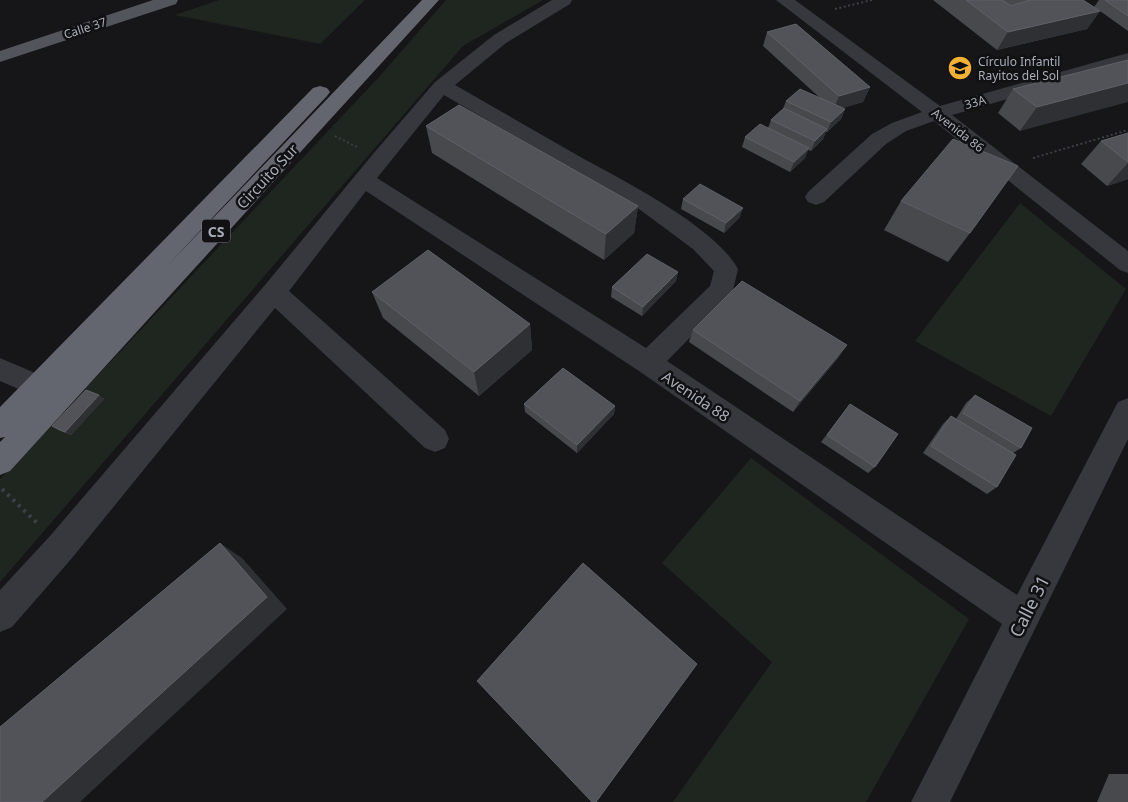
<svg xmlns="http://www.w3.org/2000/svg" width="1128" height="802" font-family="'Noto Sans',sans-serif">
<style>
.green{fill:#1e261f}
.lines{fill:none;stroke-linecap:round;stroke-linejoin:round}
.path-far1{stroke:#3d3f44;stroke-width:2;stroke-dasharray:2 2.5;stroke-linecap:butt}
.path{stroke:#3d3f44;stroke-width:4;stroke-dasharray:3 4.5;stroke-linecap:butt}
.minor{fill:#37383d;fill-rule:evenodd}
.major{fill:#53555c;fill-rule:evenodd}
.highway{fill:#63666e;fill-rule:evenodd}
.wall{fill:#47494d}
.shaded-wall{fill:#2f3033}
.building{fill:#525359;stroke:#5f6168}
.labels{text-anchor:middle;dominant-baseline:central;stroke-width:5;stroke-linejoin:round;paint-order:stroke}
.far-street-label{font-size:12px;fill:#a8adb8;stroke:#111113}
.far-poi-label{font-size:12px;fill:#a8adb8;stroke:#111113;text-anchor:start}
.shield{fill:#111113;stroke:#7b7e86;stroke-width:1}
.shield-label{font-size:14px;font-weight:bold;fill:#a8adb8}
.street-label{font-size:15px;fill:#a8adb8;stroke:#111113}
.near-street-label{font-size:18px;fill:#a8adb8;stroke:#111113}
</style>
<rect width="100%" height="100%" fill="#161618"/>
<path class="green" d="M219,0H365L320,44L175,15Z
M446,0H543L463,46L0,582V479L379,77Z
M1020,203L1126,289L1051,416L915,341Z
M751,458L969,619L866,802H673L772,662L662,563Z"/>
<g class="lines">
<path class="path-far1" d="M835,9L872,0
M335,136L359,148
M1033,158L1128,130"/>
<path class="path" d="M2,489L39,525"/>
<path class="minor" d="M552,0H572L570,4L506,43L455,85C498,110 541,134 584,159C626,182 715,227 738,269L733,290L730,297L667,361L1017,595L1118,402L1128,398V439L950,802H911L1002,624L639,371L366,191L289,291L445,430L449,439L445,448L435,452L425,448L275,308L72,558L12,627L0,632V590L50,536L265,285L373,154L435,82L494,35ZM444,95L639,209L693,249L714,271L710,286L646,348L377,178Z
M776,0H795L940,106L1128,53V64L952,115L1128,251V273L1120,270L934,121L906,131L886,144L824,202L816,205L808,202L805,197L808,192L872,134L892,123L922,112Z
M0,358L49,379L53,387L49,395L39,398L0,381Z"/>
<path class="major" d="M153,0H178L176,4L0,62V51Z"/>
<path class="highway" d="M422,0H439L10,471L0,475V442L5,437L0,438V407L313,88L320,86L327,88L330,92L327,96L167,266Z"/>
</g>
<path class="wall" d="M933,0H1083L1094,7L1099,0H1128V31L1100,11L1087,29L997,50Z
M767,32L870,87L863,102L842,108L845,109L841,119L827,132H826L823,139L811,151L808,150L805,158L790,172L742,147L745,137L768,128L771,120L783,109L786,101L819,97L763,46Z
M1128,60L1020,131L998,113L1013,89Z
M426,126L638,206L634,233L604,260L432,153Z
M1128,133V179L1107,186L1081,164L1101,141Z
M683,199L740,217L724,233L681,209Z
M901,201L970,233L948,262L884,230Z
M678,272L676,281L642,316L611,297L612,287Z
M372,292L530,324L532,350L479,396L383,318Z
M693,330L839,357L793,412L689,342Z
M99,395L104,399L71,435L58,430L52,426Z
M975,395L1021,448L1013,453L997,487L987,494L923,453L943,424L951,416L956,419L966,403Z
M524,404L615,406L614,414L577,453L525,412Z
M850,404L875,467L868,473L821,442Z
M1109,774H1128V802H1097Z"/>
<path class="shaded-wall" d="M1100,11L1087,29L997,50L1008,32Z
M1128,83V102L1020,131L1037,107Z
M870,87L863,102L833,111L839,96Z
M845,109L841,119L827,132L831,122Z
M827,129L823,139L811,151L815,141Z
M809,148L805,158L790,172L794,162Z
M1128,163V179L1107,186Z
M638,206L634,233L604,260L606,234Z
M743,208L740,217L724,233L726,223Z
M678,272L676,281L642,316L643,307Z
M530,324L532,350L479,396L474,372Z
M847,345L839,357L793,412L800,401Z
M99,395L104,399L71,435L65,432Z
M615,406L614,414L577,453V445Z
M220,543L242,558L287,609L80,802H42Z"/>
<path class="building" d="M966,0H1002L1011,6L1030,0H1083L1100,11L1008,32Z
M1105,0H1128V16Z
M796,24L870,87L839,96L767,32Z
M1128,60V83L1037,107L1013,89Z
M800,89L845,109L831,122L786,101Z
M459,105L638,206L606,234L426,126Z
M784,108L827,129L815,141L771,120Z
M760,124L809,148L794,162L745,137Z
M1128,133V162L1101,141Z
M953,139L1018,166L970,233L901,201Z
M700,184L743,208L726,223L683,199Z
M428,250L530,324L474,372L372,292Z
M647,254L678,272L643,307L612,287Z
M742,281L847,345L800,401L693,330Z
M563,368L615,406L577,445L524,404Z
M86,390L99,395L65,432L52,426Z
M975,395L1032,428L1021,448L963,413Z
M850,404L898,434L875,467L827,435Z
M951,416L1016,455L997,487L931,446Z
M220,543L267,597L42,802H0V727Z
M583,563L697,664L596,802H592L477,681Z"/>
<defs>
<g id="school-disc" transform="scale(1.25)"><circle r="9.5" fill="#f2b134" stroke="#111113"/><path d="M0-5L7-2L0 1L-7-2ZM-4 1L0 2.5L4 1V4Q0 6-4 4Z" fill="#111"/></g>
</defs>
<g fill-rule="evenodd">
<use href="#school-disc" x="960" y="68"/>
</g>
<g class="labels">
<g class="far-street-label">
<text transform="translate(85 28) rotate(-18)">Calle 37</text>
<text transform="translate(975 102) rotate(-16)">33A</text>
<text transform="translate(958 130) rotate(38)">Avenida 86</text>
</g>
<g class="far-poi-label">
<text x="978" y="61">Círculo Infantil<tspan x="978" dy="14">Rayitos del Sol</tspan></text>
</g>
<rect class="shield" x="202" y="219.5" width="28" height="23" rx="4"/>
<g class="shield-label">
<text x="216" y="231">CS</text>
</g>
<g class="street-label">
<text transform="translate(267 176) rotate(-47)">Circuito Sur</text>
<text transform="translate(696 396) rotate(34)">Avenida 88</text>
</g>
<g class="near-street-label">
<text transform="translate(1029 606) rotate(-63)">Calle 31</text>
</g>
</g>
</svg>
